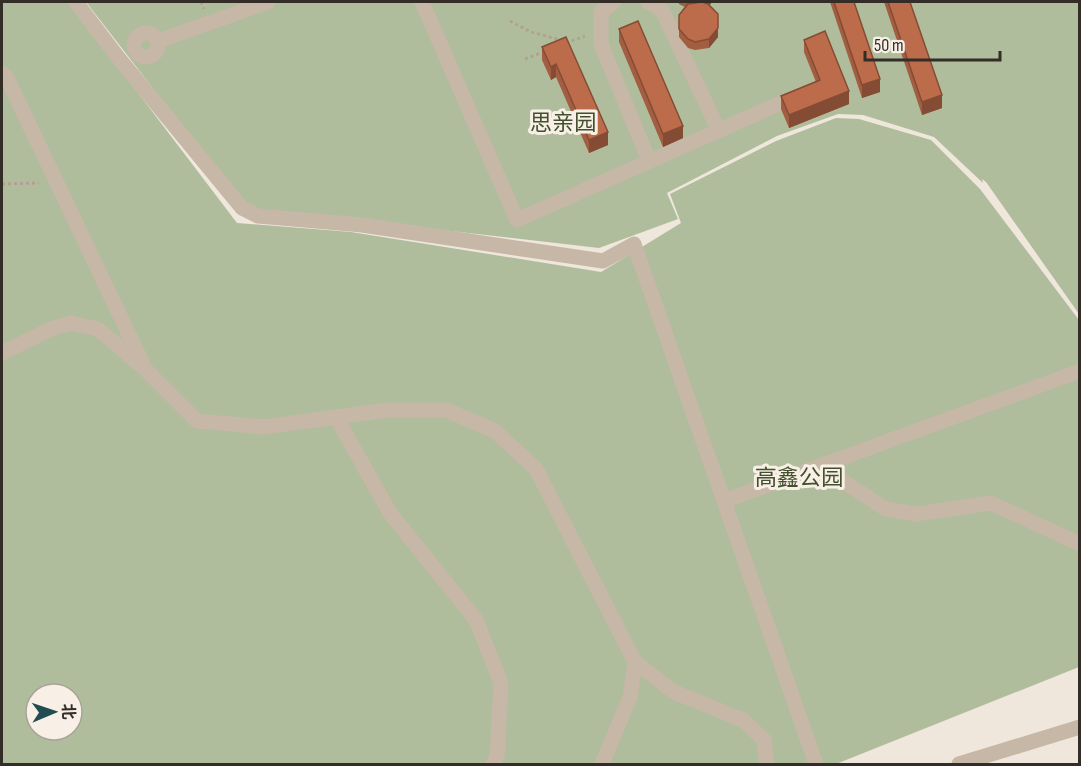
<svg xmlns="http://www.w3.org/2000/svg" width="1081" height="766" font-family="'Sofia Sans Condensed','Noto Sans SC',sans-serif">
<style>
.green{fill:#b0bd9c;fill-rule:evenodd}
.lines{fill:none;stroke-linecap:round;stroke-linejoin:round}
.path{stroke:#b2a192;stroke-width:3;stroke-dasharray:3 3;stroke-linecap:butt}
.minor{stroke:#c6b7a7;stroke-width:15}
.wall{fill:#a35d40}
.shaded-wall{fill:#844c34}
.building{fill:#bd6c4b;stroke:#844c34;stroke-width:1.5}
.labels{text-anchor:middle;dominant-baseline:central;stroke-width:6;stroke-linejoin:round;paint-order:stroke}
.park-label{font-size:22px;fill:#42502d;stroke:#f8f0e6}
</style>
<rect width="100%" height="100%" fill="#efe7db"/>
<path class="green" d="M2,2H69L237,223L351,232L601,272L681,223L670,194L776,141L836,118L859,119L931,140L980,189L1079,320V667L836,764H2ZM36,694H72V730H36Z
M86,2H1079V314L986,182L982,179L983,183L934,137L863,115L838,114L777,136L667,193L678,219L599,248L257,209L238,198Z"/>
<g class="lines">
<path class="path" d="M201,2L204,9
M510,21L531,32L561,40
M566,43L585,36
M525,59L546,51
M2,184L39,183"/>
<path class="minor" d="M76,2L117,56L242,208L258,216L362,225L603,261L634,244L816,764
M422,2L517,220L799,95
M614,2L601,12V44L649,161
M648,2L662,10L719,131
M134 45a12 12 0 1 1 24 0a12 12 0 1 1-24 0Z
M158,41L268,2
M2,73L6,76L143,364
M2,353L53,328L71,323L98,329L145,369L197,421L264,427L387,410H446L495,431L536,469L635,662L674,692L743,720L764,740L767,764
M336,417L390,513L476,620L501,683L497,756L493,764
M819,466L886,509L916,514L991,503L1080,544
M724,501L1080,371
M602,764L630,697L635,662
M959,764L1080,727"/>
</g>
<path class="wall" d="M678,2H712L710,5L718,37L709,48L695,50L688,48L679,37V15L685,7L679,4Z
M830,2H854L880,92L862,98Z
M884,2H910L942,108L922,115Z
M619,29L683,138L663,147L619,42Z
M566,37L608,145L589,153L556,77L551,80L542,60V47Z
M804,40L849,104L789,128L781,109V96L816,82L804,52Z"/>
<path class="shaded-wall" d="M702,2H712L709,5Z
M718,28V37L709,48V39Z
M556,64V77L551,80V67Z
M880,79V92L862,98V85Z
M849,91V104L789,128V115Z
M942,95V108L922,115V102Z
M683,126V138L663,147V134Z
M608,132V145L589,153V140Z"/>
<path class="building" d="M702,2L708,4L718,14V28L709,39L695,42L688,39L679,29V15L688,4Z
M834,2H854L880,79L862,85Z
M888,2H910L942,95L922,102Z
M638,21L683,126L663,134L619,29Z
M825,31L849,91L789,115L781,96L820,80L804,40Z
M566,37L608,132L589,140L556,64L551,67L542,47Z"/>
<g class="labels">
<g class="park-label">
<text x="563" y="123">思亲园</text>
<text x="799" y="478">高鑫公园</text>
</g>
</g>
<rect width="1081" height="766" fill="none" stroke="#342c27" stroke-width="6"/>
<g transform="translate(54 712) rotate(88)"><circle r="28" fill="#f8f0e6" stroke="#aaa29a" stroke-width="1.5"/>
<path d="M0-4.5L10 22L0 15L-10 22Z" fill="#204c52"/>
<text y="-9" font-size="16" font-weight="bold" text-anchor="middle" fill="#342c27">北</text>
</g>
<path d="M865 51v9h135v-9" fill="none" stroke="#342c27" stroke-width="3"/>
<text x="874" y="51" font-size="18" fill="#342c27" stroke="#f8f0e6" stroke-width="4.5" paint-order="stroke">50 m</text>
</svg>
